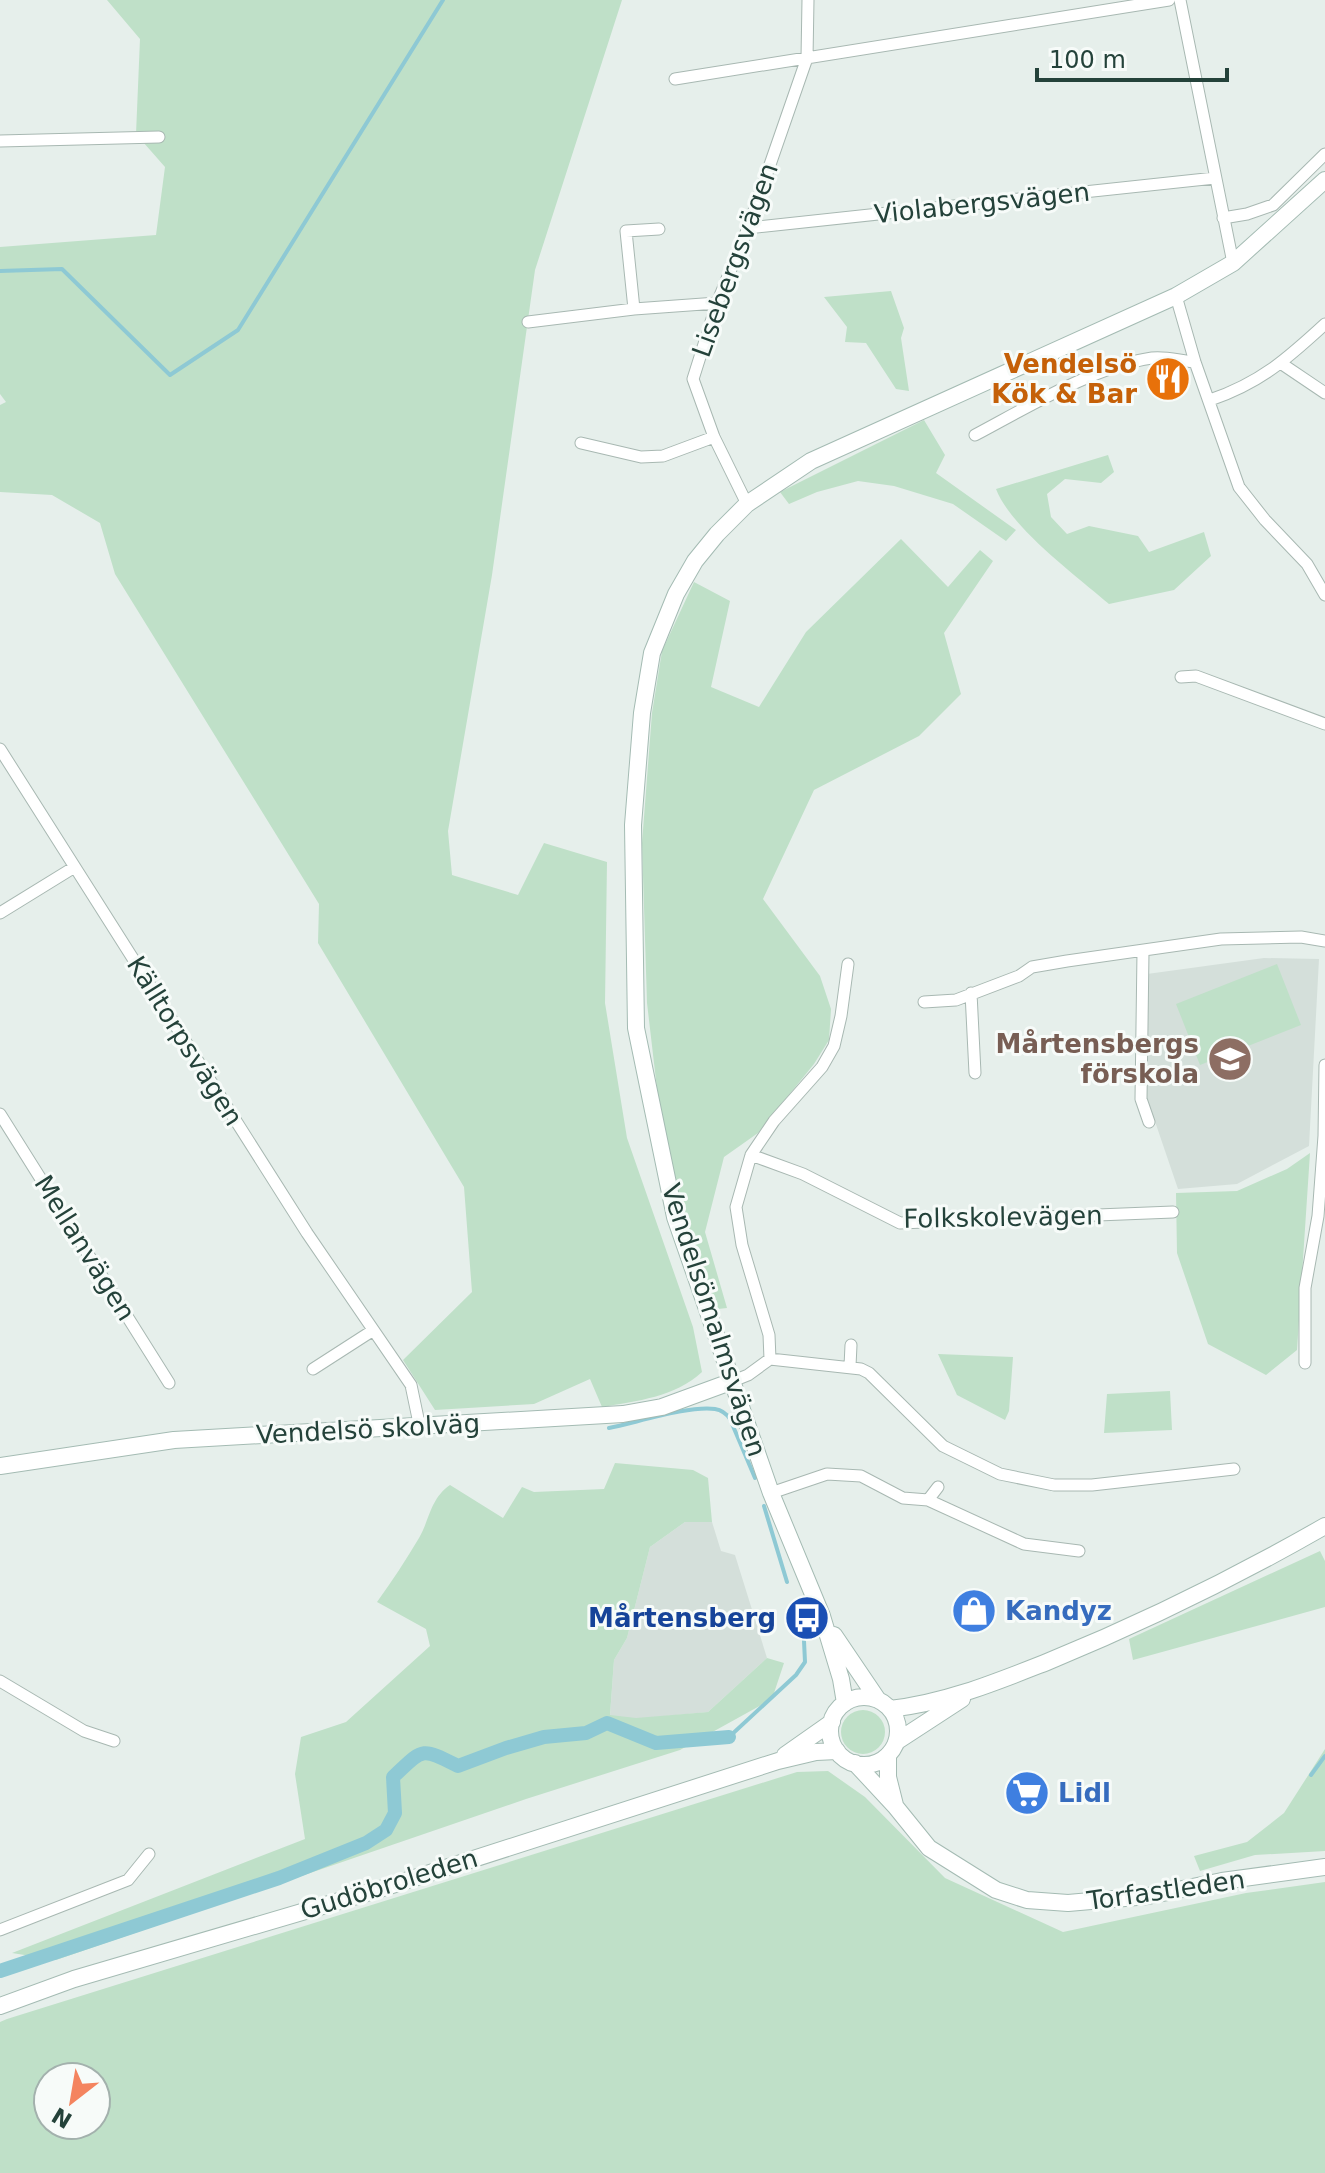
<svg xmlns="http://www.w3.org/2000/svg" width="1325" height="2173" font-family="'DejaVu Sans',sans-serif">
<style>
.built{fill:#d4dfda}
.green{fill:#bfe0c8;fill-rule:evenodd}
.lines{fill:none;stroke-linecap:round;stroke-linejoin:round}
.stream{stroke:#8ec9d4;stroke-width:4}
.canal{stroke:#8ec9d4;stroke-width:14}
.street-casing{stroke:#a8b8b2;stroke-width:13}
.secondary-casing{stroke:#a4bbb3;stroke-width:18}
.street{stroke:#fff;stroke-width:11}
.secondary{stroke:#fff;stroke-width:16}
.labels{text-anchor:middle;dominant-baseline:central;stroke-width:6;stroke-linejoin:round;paint-order:stroke}
.street-label{font-size:26px;fill:#24423a;stroke:#f7fbf9}
.food-label{font-size:26px;font-weight:bold;fill:#c56008;stroke:#f7fbf9;text-anchor:end}
.education-label{font-size:26px;font-weight:bold;fill:#785e54;stroke:#f7fbf9;text-anchor:end}
.shop-label{font-size:26px;font-weight:bold;fill:#366cbe;stroke:#f7fbf9;text-anchor:start}
.transit-label{font-size:26px;font-weight:bold;fill:#164399;stroke:#f7fbf9;text-anchor:end}
</style>
<rect width="100%" height="100%" fill="#e6efeb"/>
<path class="built" d="M1264,958L1319,959L1309,1146L1237,1184L1178,1189L1147,1098V974Z
M685,1522H712L721,1551L735,1555L767,1658L708,1712L634,1719L610,1716L614,1660L627,1638L650,1547Z"/>
<path class="green" d="M107,0H622L535,270L492,575L448,831L452,875L518,895L544,843L607,862L605,1003L627,1138L693,1327L702,1372C675,1397 637,1401 602,1407L590,1379L534,1404L435,1410L403,1360L472,1292L464,1187L318,943L319,904L115,574L100,523L52,495L0,492V405L6,402L0,394V247L156,235L165,167L136,134L140,39Z
M891,291L904,328L901,338L909,391L896,389L866,343L845,342L847,327L824,297Z
M924,420L945,455L936,473L1016,530L1006,541L953,504L894,486L858,481L817,492L789,504L780,492Z
M1108,455L1114,472L1101,483L1065,479L1047,494L1051,517L1067,534L1089,526L1138,536L1149,552L1204,532L1211,556L1174,590L1109,604C1078,577 1010,527 996,489Z
M901,539L948,587L980,550L993,561L944,633L961,694L919,736L814,790L763,899L820,976L831,1009L829,1040L814,1064L758,1133L724,1157L705,1232L727,1308L718,1309L684,1219L661,1123L647,1003L642,843L652,713L662,651L694,582L730,601L711,687L759,707L806,632Z
M1277,964L1301,1025L1200,1065L1176,1004Z
M1310,1153L1297,1350L1266,1375L1208,1344L1177,1253L1176,1193L1237,1191L1287,1169Z
M938,1354L1013,1357L1009,1411L1005,1420L957,1395Z
M1170,1391L1172,1430L1104,1433L1107,1394Z
M615,1463L693,1470L708,1478L712,1522H685L650,1547L627,1638L614,1660L610,1715L636,1718L708,1712L767,1658L784,1663L772,1699L680,1750L526,1799L56,1960L12,1953L305,1839L295,1774L301,1737L346,1722L430,1646L426,1629L377,1602C392,1581 406,1560 419,1538C430,1519 430,1499 450,1485L503,1518L522,1487L534,1492L604,1489Z
M1320,1551L1325,1561V1607L1133,1660L1129,1639Z
M841 1732a22 22 0 1 1 44 0a22 22 0 1 1-44 0Z
M1325,1749V1851L1255,1855L1200,1871L1194,1856L1247,1842L1284,1813Z
M828,1771L865,1797L945,1878L1063,1932L1246,1893L1325,1882V2173H0V2022L7,2019L797,1772ZM48,2077H96V2125H48Z"/>
<g class="lines">
<path class="stream" d="M0,271L62,269L170,375L238,330L443,0
M609,1428C635,1423 690,1405 715,1409C722,1410 726,1413 730,1419L755,1478
M764,1506L787,1582
M729,1737L796,1675L805,1662L804,1641
M1311,1775L1325,1756"/>
<path class="canal" d="M0,1971L279,1878L366,1843L386,1830L395,1813L393,1777C424,1748 420,1747 458,1766L506,1748L544,1737L586,1733L607,1723L656,1743L729,1737"/>
<g class="street-casing">
<path id="street" d="M1180,0L1233,263
M675,79L1169,0
M0,141L159,137
M1223,218L1247,214L1273,205L1325,154
M748,228L1215,178
M1176,296L1195,362L1239,487L1265,520L1307,564L1325,595
M634,309L626,231L659,229
M528,322L634,309L717,303
M1282,364L1325,393
M1210,400C1260,383 1287,359 1325,324
M975,435C1026,408 1095,366 1152,358C1165,356 1181,361 1195,362
M581,443L641,457L663,456L714,437
M747,504L714,437L693,379L717,303L748,228L807,58L808,0
M1181,677L1196,676L1325,724
M0,749L307,1233L411,1385L420,1428
M0,913L73,868
M1143,952L1141,1099L1149,1122
M971,993L975,1073
M924,1002L956,1000L1019,976L1032,967L1067,961L1221,939L1301,937L1325,941
M0,1114L169,1383
M751,1155L803,1174L900,1223L1173,1212
M770,1359L769,1335L742,1245L736,1207L751,1155L774,1121L822,1067L834,1046L841,1016L848,964
M1305,1363V1288L1318,1216L1324,1136L1325,1065
M850,1366L851,1345
M313,1369L372,1331
M733,1381L748,1375L770,1359L861,1369L869,1373L943,1446L1000,1474L1054,1485H1092L1234,1469
M771,1493L827,1474L861,1476L903,1498L928,1500L1024,1544L1079,1551
M928,1500L938,1487
M0,1681L84,1731L114,1741
M0,1930L128,1880L149,1854"/>
</g>
<g class="secondary-casing">
<path id="secondary" d="M0,1466L174,1440L623,1414L662,1407L733,1381
M834,1635L878,1700
M830 1731a34 34 0 1 1 68 0a34 34 0 1 1-68 0Z
M845,1703L841,1679L822,1616L771,1493L675,1217L636,1028L633,825L642,713L652,653L676,594L695,561L717,534L747,504L811,461L1176,296L1233,263L1325,180
M890,1709C945,1703 996,1682 1047,1662C1142,1623 1236,1577 1325,1526
M896,1742L962,1699
M785,1755L832,1722
M888,1755V1777L895,1805
M855,1763L895,1806L929,1848L996,1890L1027,1900L1068,1903L1148,1896L1222,1881L1325,1867
M0,2006L74,1979L380,1889L778,1761L816,1752L837,1751"/>
</g>
<use href="#street" class="street"/>
<use href="#secondary" class="secondary"/>
</g>
<defs>
<g id="restaurant-disc" transform="scale(2.3)"><circle r="9.5" fill="#e8710a" stroke="#f7fbf9"/><path d="M-5-6h1v4h1v-4h1v4h1v-4h1v5L-1.5 .5V6h-2V.5L-5-1ZM5-6V6H3V1.5H1.5Q1.5-4 5-6Z" fill="#fff"/></g>
<g id="school-disc" transform="scale(2.3)"><circle r="9.5" fill="#8d6e63" stroke="#f7fbf9"/><path d="M0-5L7-2L0 1L-7-2ZM-4 1L0 2.5L4 1V4Q0 6-4 4Z" fill="#fff"/></g>
<g id="shop-disc" transform="scale(2.3)"><circle r="9.5" fill="#3f7fe0" stroke="#f7fbf9"/><path d="M-5-2.5h2.3a2.7 3.5 0 0 1 5.4 0H5L5.5 6h-11ZM-1.5-2.5h3a1.5 2.3 0 0 0-3 0Z" fill="#fff"/></g>
<g id="bus-disc" transform="scale(2.3)"><circle r="9.5" fill="#1a4fb4" stroke="#f7fbf9"/><path d="M-5-6H5V4H4V6H2V4H-2V6H-4V4H-5ZM-3.5-4V0h7V-4ZM-3.5 1.2v1.5H-2V1.2ZM2 1.2v1.5H3.5V1.2Z" fill="#fff"/></g>
<g id="supermarket-disc" transform="scale(2.3)"><circle r="9.5" fill="#3f7fe0" stroke="#f7fbf9"/><path d="M-6-5.5h2.5l.6 2H6L4.5 2H-2.5L-4.4-4H-6ZM-1.5 3.2a1.3 1.3 0 1 0 .1 0ZM3 3.2a1.3 1.3 0 1 0 .1 0Z" fill="#fff"/></g>
</defs>
<g fill-rule="evenodd">
<use href="#restaurant-disc" x="1168" y="379"/>
<use href="#school-disc" x="1230" y="1059"/>
<use href="#shop-disc" x="974" y="1611"/>
<use href="#bus-disc" x="807" y="1618"/>
<use href="#supermarket-disc" x="1027" y="1793"/>
</g>
<g class="labels">
<g class="street-label">
<text transform="translate(982 203) rotate(-6)">Violabergsvägen</text>
<text transform="translate(735 260) rotate(-70)">Lisebergsvägen</text>
<text transform="translate(185 1041) rotate(58)">Källtorpsvägen</text>
<text transform="translate(1003 1217) rotate(-1)">Folkskolevägen</text>
<text transform="translate(85 1248) rotate(58)">Mellanvägen</text>
<text transform="translate(714 1320) rotate(72)">Vendelsömalmsvägen</text>
<text transform="translate(368 1429) rotate(-3)">Vendelsö skolväg</text>
<text transform="translate(389 1884) rotate(-17)">Gudöbroleden</text>
<text transform="translate(1166 1890) rotate(-8)">Torfastleden</text>
</g>
<g class="food-label">
<text x="1137" y="364">Vendelsö<tspan x="1137" dy="30">Kök &amp; Bar</tspan></text>
</g>
<g class="education-label">
<text x="1199" y="1044">Mårtensbergs<tspan x="1199" dy="30">förskola</tspan></text>
</g>
<g class="shop-label">
<text x="1005" y="1611">Kandyz</text>
<text x="1058" y="1793">Lidl</text>
</g>
<g class="transit-label">
<text x="776" y="1618">Mårtensberg</text>
</g>
</g>
<g transform="translate(72 2101) rotate(211)"><circle r="38" fill="#f7fbf9" stroke="#a3b1ad" stroke-width="2"/>
<path d="M0-6L14 30L0 20L-14 30Z" fill="#f4845f"/>
<text y="-12" font-size="22" font-weight="bold" text-anchor="middle" fill="#24423a">N</text>
</g>
<path d="M1037 68v12h190v-12" fill="none" stroke="#24423a" stroke-width="4"/>
<text x="1049" y="68" font-size="24" fill="#24423a" stroke="#f7fbf9" stroke-width="6" paint-order="stroke">100 m</text>
</svg>
